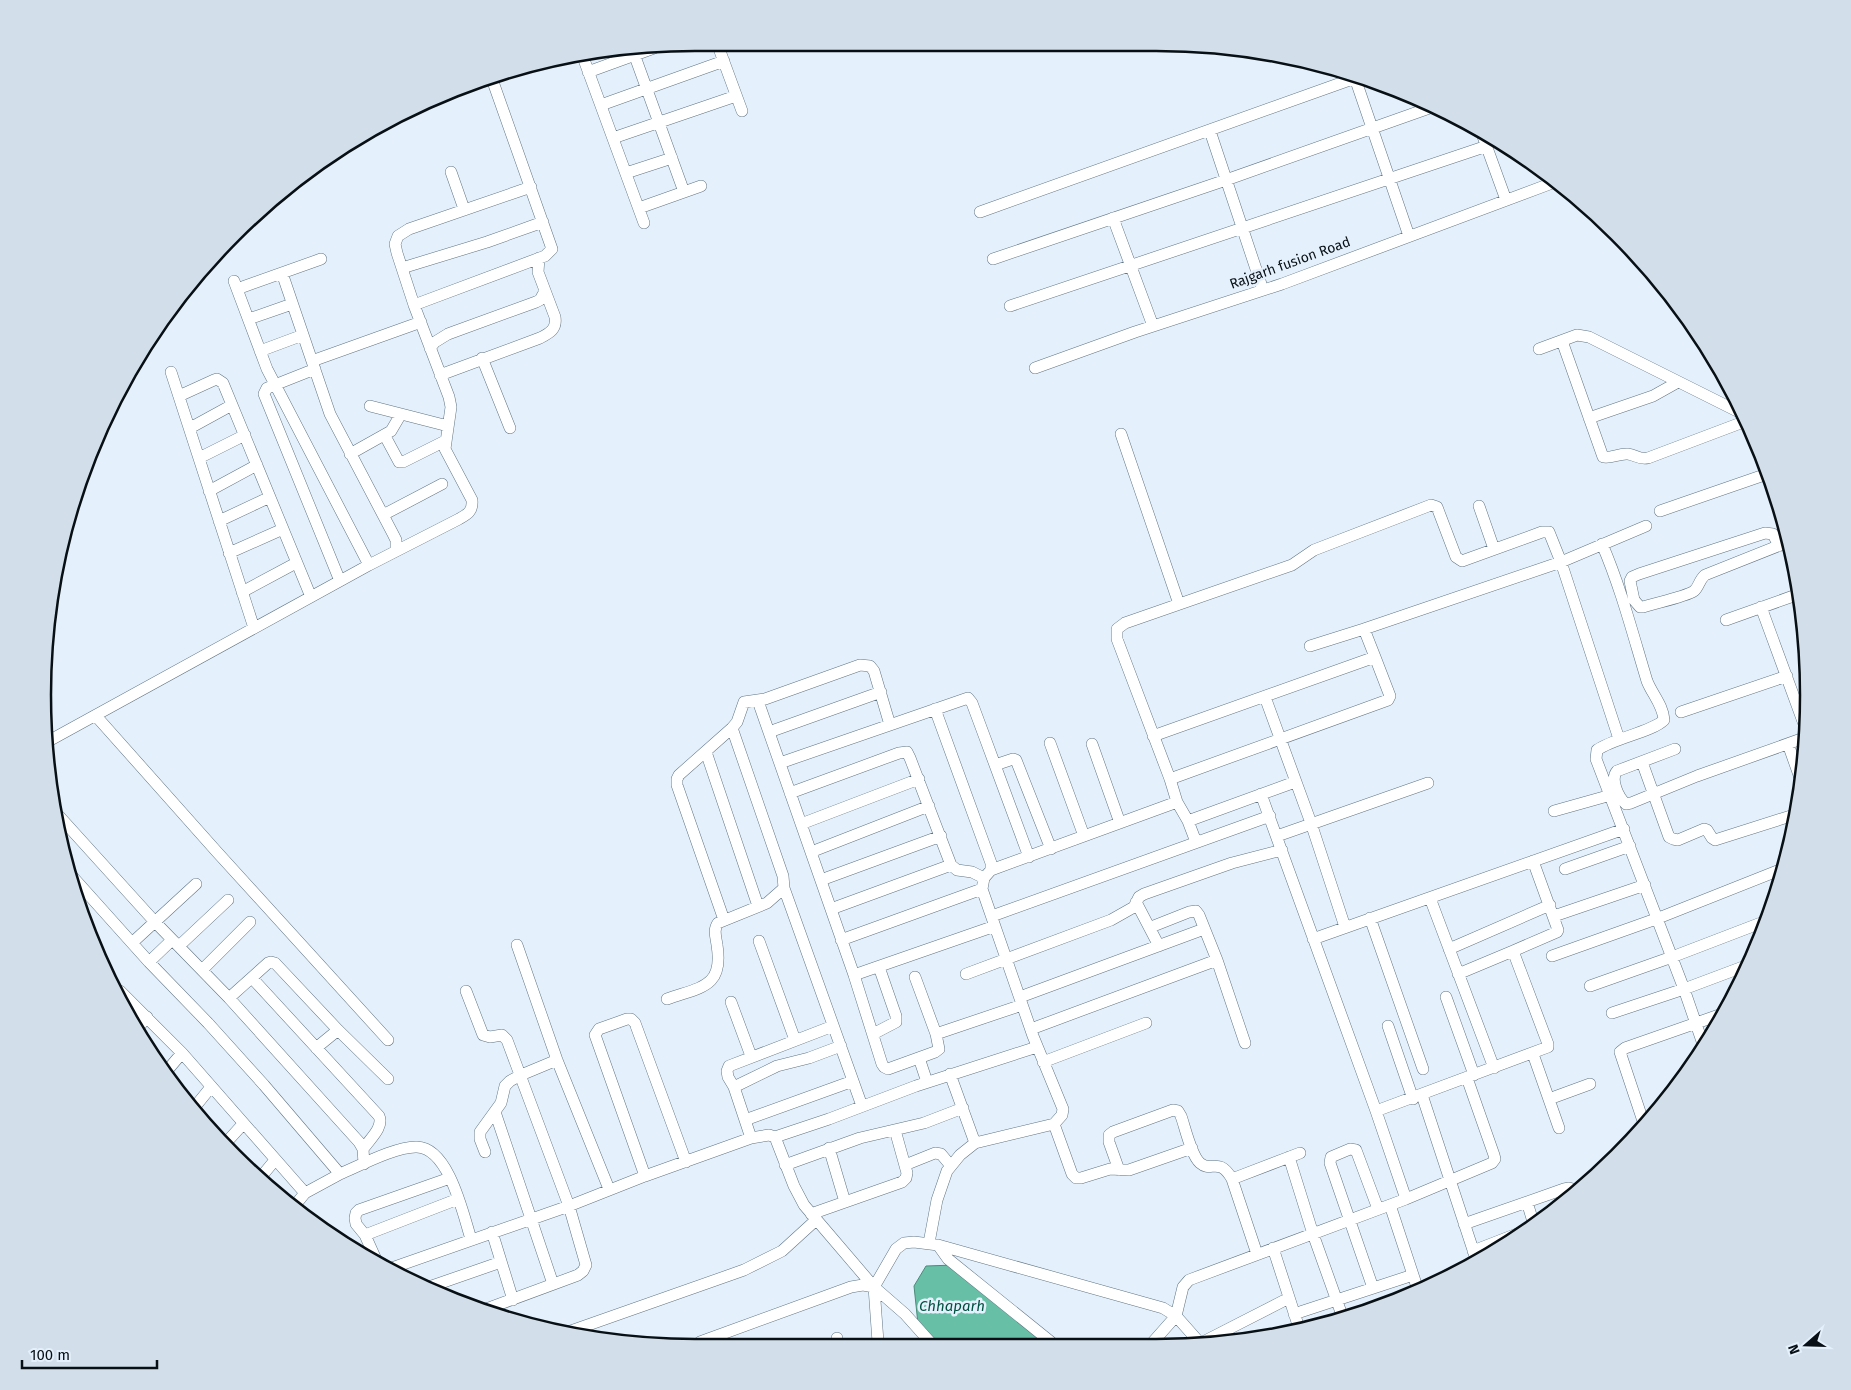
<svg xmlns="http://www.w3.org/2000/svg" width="1851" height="1390" font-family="'Fira Sans',sans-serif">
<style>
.water{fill:#67c0a5;stroke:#4a8b7a}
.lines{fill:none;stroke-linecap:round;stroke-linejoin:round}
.minor-casing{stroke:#607484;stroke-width:12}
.minor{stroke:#fff;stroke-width:11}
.labels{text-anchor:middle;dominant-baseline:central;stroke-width:5;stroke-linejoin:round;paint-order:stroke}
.street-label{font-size:14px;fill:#081015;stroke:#e4f1fc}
.water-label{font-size:15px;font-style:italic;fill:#00503f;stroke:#e4f1fc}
.rim{fill:none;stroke:#081015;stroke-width:2.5}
</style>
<rect width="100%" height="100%" fill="#e4f1fc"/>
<path class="water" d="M955,1265L1007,1301L1040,1342H937L918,1324L914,1286L926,1266Z"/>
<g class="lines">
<g class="minor-casing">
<path id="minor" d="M717,43L742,111
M633,51L684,192
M583,57L644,223
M588,72L654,48
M1355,78L1409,236
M601,105L724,61
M1210,131L1263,290
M1481,131L1506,200
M613,138L736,96
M451,172L464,209
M626,173L672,158
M639,208L701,186
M980,212L1358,77
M1113,218L1153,326
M993,259L1226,180L1435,106
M402,268L487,242L543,222
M282,273L330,414L393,534L396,540V551
M234,281L267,369L369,565
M237,289L321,259
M414,305L545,256L552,249L492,79
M1010,306L1487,146
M249,319L292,304
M1562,341L1603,457C1611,459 1619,453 1628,454C1636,455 1639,460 1648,458L1746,421
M430,348L435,342L448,334L536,302L540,300L545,291
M1539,349L1577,335L1589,337L1741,413
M260,351L303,335
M482,358L510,428
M312,361L421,322
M1035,368L1135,332L1282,284L1555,182
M315,369L267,388L264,394L340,581
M171,372L254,628
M440,375L540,338C550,333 557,329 555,317L538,272L539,258
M179,396L214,380L217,379L223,383L311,597
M370,406L448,426
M1589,418L1653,396L1678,382
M190,428L232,405
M1121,434L1179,604
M385,436L399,462H403L445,441
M350,454L391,431L401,414
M199,458L245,435
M209,491L257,465
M1479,506L1494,549
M1660,511L1767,474
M383,515L442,484
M219,521L270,497
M1602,544C1621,588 1633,635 1647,681C1652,694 1663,705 1664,720C1652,732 1614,738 1597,750L1596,759L1684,989L1704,1047
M1779,546L1773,534L1765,533L1639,574L1632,577L1630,581L1634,600L1640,607H1643C1655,603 1685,597 1694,591C1699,587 1699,580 1705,575L1788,542
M229,553L283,529
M242,592L296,563
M1761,607L1805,727
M1726,620L1799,594
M1310,646L1364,629
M1265,697L1311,823L1345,927
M758,701L854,975L882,1064L884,1067L888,1069L935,1052L939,1049L936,1034L915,977
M935,709L991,863V870L984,878L982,889L1033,1036L1063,1109L1062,1115L1054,1124L1072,1174L1076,1178H1081L1110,1169L1129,1170L1192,1148
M1681,712L1787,676
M96,716L217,852L388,1040
M769,732L881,692
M1153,736L1375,657L1364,629L1561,562L1646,526
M45,743L369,565L459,519C468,514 473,511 472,500L445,449L451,407L449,397L414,305L397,253L395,244L398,236L409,229L531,187
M1050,743L1084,836
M1092,744L1120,823
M1788,744L1800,778
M1675,749L1617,771C1610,779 1618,797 1626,804L1631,803L1697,776L1804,738
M706,752L758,906
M1642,762L1669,837L1673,839L1678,840L1704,829L1707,830L1712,838L1715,840L1797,814
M780,763L968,698L972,703L985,738L1029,857
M995,765L1013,759L1016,760L1051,849
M1170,779L1388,700L1390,696L1375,657
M790,793L899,753L907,752L910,758L951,865L957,870L972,872L984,878
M1261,794L1376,1111L1406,1199
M1554,811L1611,795
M59,816L155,922L229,998L359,1142L363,1149L364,1164
M1188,821L1295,782
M801,824L919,779
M1277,836L1428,783
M1196,842L1188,821L1177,802L1170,779L1117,639V629L1125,623L1292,565L1314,550L1431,505L1437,507L1456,557L1462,561L1542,532H1549L1561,562L1619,739
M811,852L929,806
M1565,869L1630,846
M991,870L1177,802
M71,875L149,962L208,1023L264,1085L340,1174C359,1166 397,1146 417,1147C449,1148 463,1214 471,1239
M821,880L941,836
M784,888L862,1106
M1430,898L1494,1068
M1136,902L1159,946
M831,909L951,865
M992,916L1270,816
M1554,916L1645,885
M1370,918L1423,1069
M724,920L677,785V779L679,775L732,728L737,722L744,702L765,699L860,665L870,666L874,671L890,725
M1151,927L1189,912L1196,911L1199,915L1217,960L1245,1043
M1313,939L1624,829
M841,940L982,889
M759,941L795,1040
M133,942L196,884
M517,945L557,1060L609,1189
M179,946L228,900
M1449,949L1550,905
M1552,956L1656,919L1782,869
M149,962L172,940
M202,970L250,922
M966,974L1111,920L1134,907L1139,897L1144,894L1232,863L1282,850
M1458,974L1513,951
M854,975L995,926
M252,978L379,1116C384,1127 370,1139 363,1149
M1590,986L1672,957L1766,921
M120,991L182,1053L305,1193
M466,991L483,1035L490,1037L502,1035L507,1040L569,1206L586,1265L583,1271L578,1275L481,1311
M1020,997L1204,929
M1446,997L1474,1075
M229,998L268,963L271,962L275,963L338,1030L388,1079
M667,999C700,987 724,988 717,945C716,937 713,930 718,923L767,903L784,888L783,876L732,728
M731,1002L751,1056
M1612,1013L1684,989L1748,965
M1388,1026L1413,1099
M138,1028L147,1017
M1031,1029L1217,960
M873,1034L896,1022V1016L879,967
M936,1034L1022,1005
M316,1048L338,1030
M1533,1054L1559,1128
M919,1058L927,1082
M1043,1062L1146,1023
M165,1073L182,1053
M950,1074L975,1143
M734,1087L777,1066L809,1058L841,1046
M1422,1095L1476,1259
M1549,1099L1590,1084
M194,1108L211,1087
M1376,1111L1548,1047V1044L1513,951L1557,932L1558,930L1533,861
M495,1112L553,1284
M745,1120L853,1081
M1644,1124L1620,1052L1625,1048L1722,1014
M775,1137L829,1119L916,1086L1037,1047
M751,1138L734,1087L728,1077L727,1071L729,1066L833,1026
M224,1145L243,1124
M829,1148L845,1202
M485,1152L480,1139V1132L501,1103L505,1086L510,1081L521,1075L557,1060
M1289,1157L1313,1234L1343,1318
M785,1165L860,1138L924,1123L963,1108
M905,1165L935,1153L941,1154L951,1166
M1119,1170L1109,1142V1135L1113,1132L1173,1110L1178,1111L1181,1116C1185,1127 1191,1155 1200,1163C1211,1173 1219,1156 1232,1179L1257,1254
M645,1176L595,1035L599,1029L627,1019H631L635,1023L686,1162
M261,1177L275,1160
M1232,1179L1300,1153
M1527,1202L1534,1225
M296,1204L305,1193L340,1174
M1390,1205L1417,1287
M811,1214L902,1182L906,1178L907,1173L895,1130
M1464,1224L1564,1189L1569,1188L1576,1190
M492,1232L513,1300
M365,1235L458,1199
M929,1243L937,1200L947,1171L960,1155L975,1143L1054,1124
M938,1245L948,1259L1051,1342
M1273,1248L1299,1328
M1473,1251L1527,1230
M378,1264L365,1235L356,1224L355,1218L356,1213L359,1210L450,1178
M389,1269L569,1206L645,1176L751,1138L769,1135L775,1137L794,1186L804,1205L874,1287L905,1314L930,1342
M429,1287L501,1262
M1373,1288L1330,1163L1331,1157L1350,1149L1356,1150L1378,1209
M1294,1314L1413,1275
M568,1332L744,1270L782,1251L816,1220
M837,1338V1342
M700,1342L851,1287L863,1285L874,1287
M878,1342L874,1287L896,1249L904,1243L914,1242L938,1245L1163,1308L1176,1316L1199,1342
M1153,1342L1176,1316L1183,1287L1189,1280L1406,1199L1492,1163L1495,1159L1494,1155L1467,1078
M1203,1342L1289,1298"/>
</g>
<use href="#minor" class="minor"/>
</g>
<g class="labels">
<g class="street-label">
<text transform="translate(1290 263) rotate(-20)">Rajgarh fusion Road</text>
</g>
<g class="water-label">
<text x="952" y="1306">Chhaparh</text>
</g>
</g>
<path d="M0 0H1851V1390H0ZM695 51H1156A644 644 0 0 1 1800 695V695A644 644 0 0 1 1156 1339H695A644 644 0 0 1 51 695V695A644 644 0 0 1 695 51Z" fill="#d2dfea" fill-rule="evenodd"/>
<path class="rim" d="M695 51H1156A644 644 0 0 1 1800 695V695A644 644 0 0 1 1156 1339H695A644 644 0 0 1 51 695V695A644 644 0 0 1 695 51Z"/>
<g transform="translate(1806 1345) rotate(250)" stroke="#e4f1fc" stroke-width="4" paint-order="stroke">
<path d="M0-4L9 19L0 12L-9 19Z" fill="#081015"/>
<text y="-8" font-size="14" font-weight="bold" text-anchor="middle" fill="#081015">N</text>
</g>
<path d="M22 1360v8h135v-8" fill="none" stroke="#081015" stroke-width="2.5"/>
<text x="30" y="1360" font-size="15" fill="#081015" stroke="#e4f1fc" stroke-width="4" paint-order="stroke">100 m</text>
</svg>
